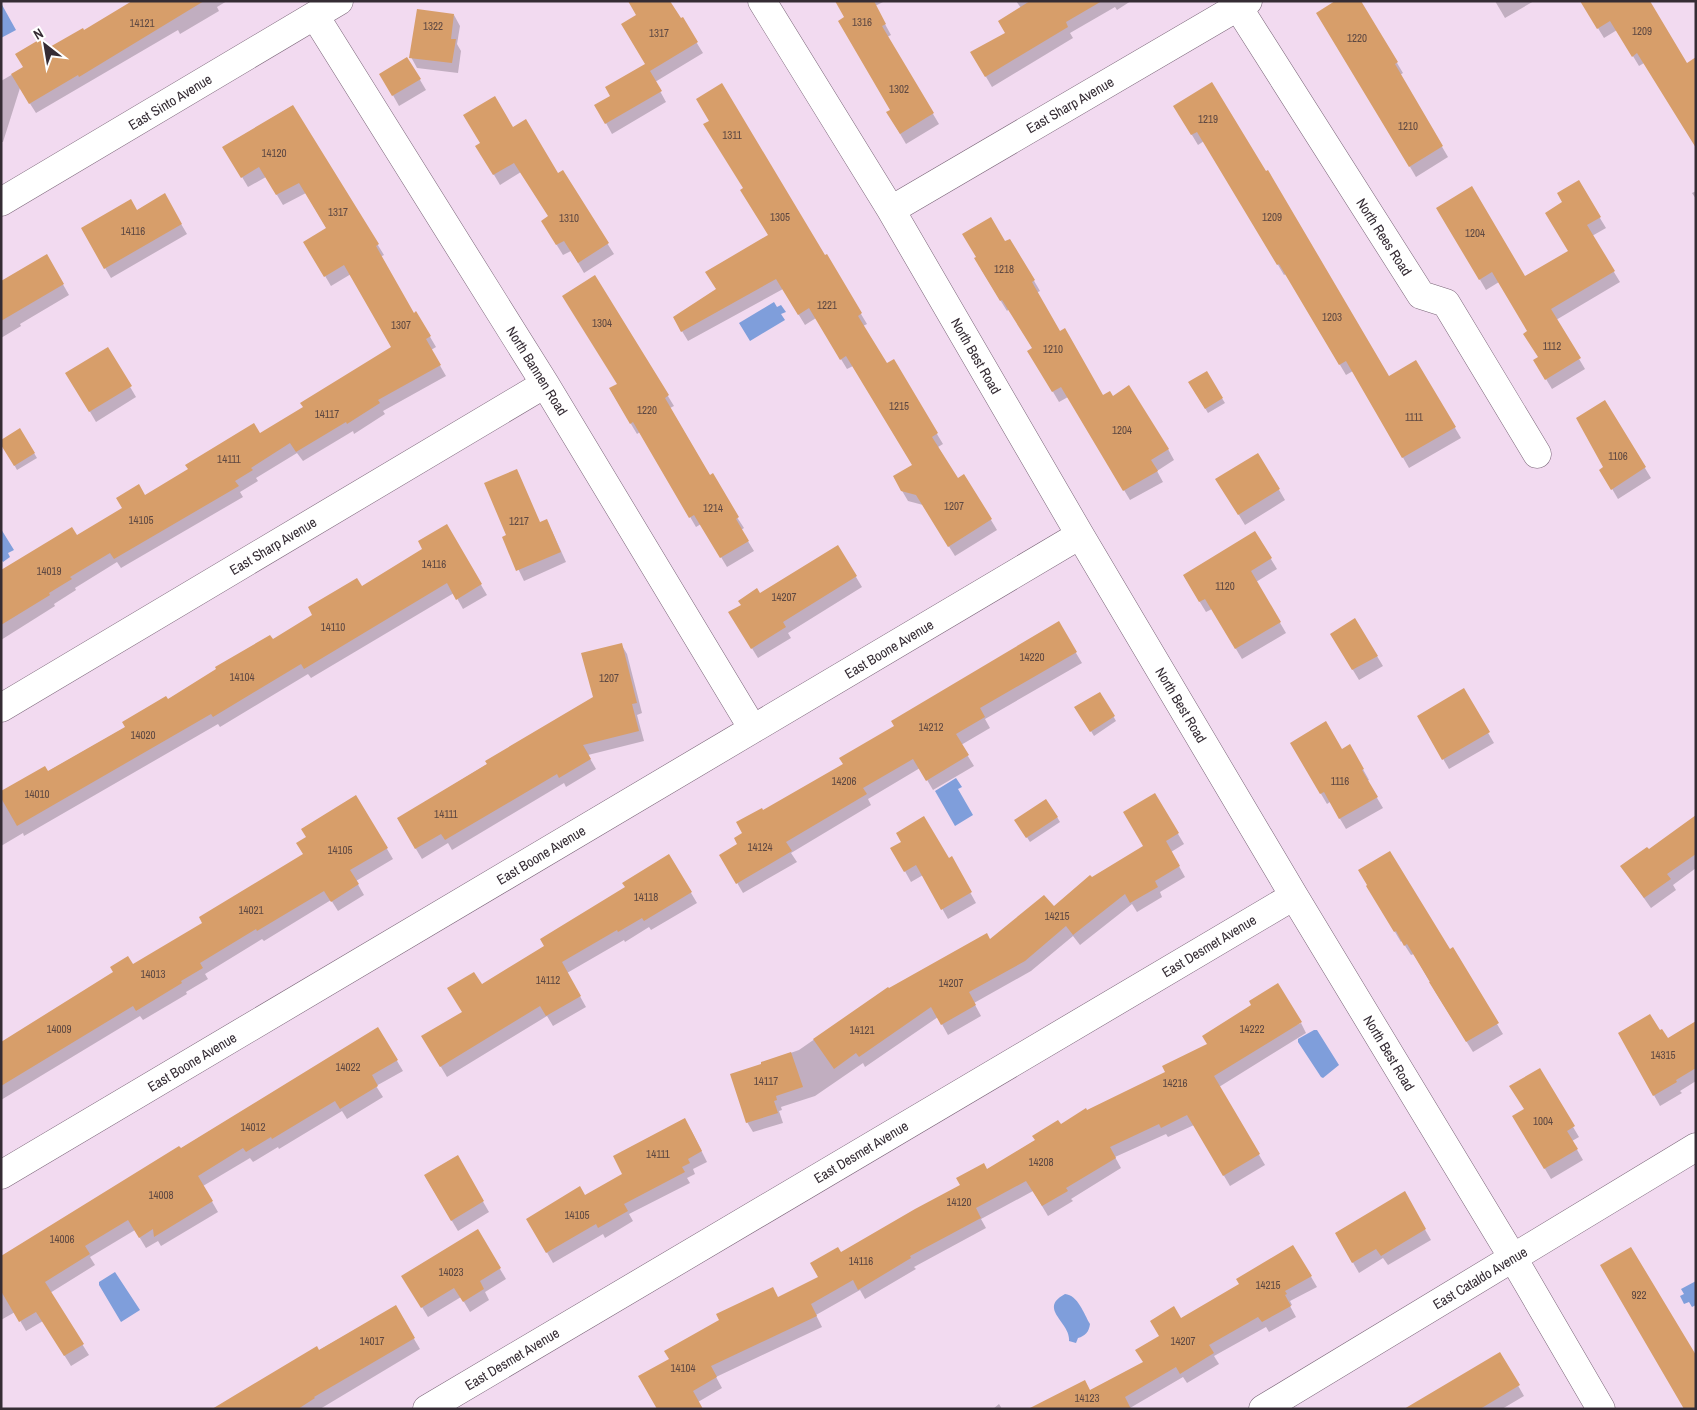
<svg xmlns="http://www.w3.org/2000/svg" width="1697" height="1410" font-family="'Archivo Narrow',sans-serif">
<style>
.water{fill:#7f9edb}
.shadow{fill:#0003}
.building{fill:#d79e6a}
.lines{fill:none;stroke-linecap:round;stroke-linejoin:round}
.street-casing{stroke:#7a6578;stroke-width:29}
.street{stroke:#fff;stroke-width:28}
.labels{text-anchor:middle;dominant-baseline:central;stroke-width:4;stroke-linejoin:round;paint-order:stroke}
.number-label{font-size:11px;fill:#5e4842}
.street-label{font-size:14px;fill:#352c34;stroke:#fff}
</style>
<rect width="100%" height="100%" fill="#f2daf0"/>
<path class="water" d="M1,3L16,30L1,38Z
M774,302L777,307L781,305L786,312L781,314L785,320L750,341L739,323Z
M1,529L14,550L8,553L10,557L3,562L1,559Z
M956,778L962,787L958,789L973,815L955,826L935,791Z
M1314,1030H1317L1339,1065L1323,1078L1321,1077L1298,1042V1039Z
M115,1272L140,1310L121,1322L99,1285V1282Z
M1696,1281V1305L1692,1307L1689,1302L1684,1304L1680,1296L1684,1294L1681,1289Z
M1065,1294C1078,1295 1084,1314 1090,1324C1089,1332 1085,1336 1078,1338L1076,1343L1069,1341C1071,1322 1037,1309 1065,1294Z"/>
<path class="shadow" d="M135,1H227L217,7L219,11L180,34L178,30L36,113L20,88L3,142H1V81L25,67L48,50L84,32Z
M837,1H885L875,6L891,35L887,37L939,124L906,144L888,113L892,110Z
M1016,1H1131L1117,10L1115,7L1070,33L1073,38L992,87L972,53L1006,33L1021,8Z
M1360,1L1403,73L1400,75L1448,157L1416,177L1367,94Z
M1495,1H1534L1505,18Z
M1595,1L1686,65L1644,63L1639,66L1617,30L1604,38L1585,7Z
M454,15L460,26L457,44L461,51L458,73L417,68L411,57Z
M682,19L703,53L655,82L666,102L612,134L596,105L612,96L646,65Z
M407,58L426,90L399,106L381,74Z
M1212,84L1388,378L1416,362L1461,438L1409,468L1353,371L1346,375L1286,274L1284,275L1204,141L1198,145L1175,107Z
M292,106L384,255L380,257L413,314L416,313L436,347L431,350L446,376L383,411L385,414L354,434L353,431L303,461L297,453L256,478L258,481L240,492L243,497L121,568L117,562L75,588L76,590L54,604L55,606L1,640V582L145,496L260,435L304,408L393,348L351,274L331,286L305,242L327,229L306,193L283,205L266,177L248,187L224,147Z
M513,128L558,175L562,172L614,254L584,273L571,251L563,255L548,231L549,216L521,172L500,185L477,146Z
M1578,182L1606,228L1592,236L1620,282L1556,320L1585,369L1552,389L1535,361L1539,358L1529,332L1499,282L1486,290L1438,208L1525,278L1569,251L1564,203Z
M1696,191V199L1692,193Z
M164,195L187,234L111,278L82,229L136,211Z
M1010,240L1040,291L1036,293L1060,333L1103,396L1112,397L1168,449L1174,460L1157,471L1163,482L1130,500L1068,397L1059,402L1029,351L1033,349L1009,309L1007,311L981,269L1005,243Z
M47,256L69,295L20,324L21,326L1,338V282Z
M826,256L867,324L863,326L886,365L893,361L943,444L938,447L957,479L964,475L997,530L955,556L923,505L908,501L894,477L913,465L853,366L847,369L816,318L805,325L783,289L688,341L674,318Z
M595,277L674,406L670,408L710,476L744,528L741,530L754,551L727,567L701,524L696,527L640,432L637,434L610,389L618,384Z
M108,349L136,397L96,422L67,373Z
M1206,373L1225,403L1208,413L1190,383Z
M1605,402L1651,478L1618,499L1601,470L1605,467Z
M20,430L37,458L17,470L4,446Z
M1258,454L1285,500L1245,525L1217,479Z
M540,523L552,531L566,562L524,581L503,537Z
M446,526L487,595L463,609L454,593L311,678L308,674L220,727L218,724L24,836L23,833L1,846V796L47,772L126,727L167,700L273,641L424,550Z
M1255,533L1277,569L1256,582L1286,633L1242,659L1212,609L1206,612L1184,576Z
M838,547L862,587L788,633L791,638L758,658L730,613Z
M1355,620L1383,666L1359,680L1331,634Z
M1058,623L1082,663L985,719L990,728L961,745L974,766L933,790L920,768L868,799L871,805L791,853L797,862L743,893L721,855L739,844L744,834L763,812L844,764L895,726Z
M621,644L627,654L642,713L637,715L644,741L588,755L596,769L566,787L564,783L452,850L448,843L422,859L398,819L594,698Z
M1463,690L1494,743L1449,769L1418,716Z
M1100,693L1116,721L1094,736L1076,707Z
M1291,743L1342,751L1350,746L1369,780L1367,781L1383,808L1346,829L1330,802L1327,804Z
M1155,795L1184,844L1171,852L1185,877L1160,892L1162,897L1137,912L1132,904L1080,945L1073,936L1031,971L974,1003L981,1016L948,1035L938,1017L865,1067L863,1063L815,1096L781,1107L782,1110L779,1111L783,1123L753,1132L747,1122L762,1063L799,1050L888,988V989L990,941L1054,908L1091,879L1145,847Z
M356,797L393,859L356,881L364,895L338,911L331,900L264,941L262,939L205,974L208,979L186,992L187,994L143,1020L140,1016L1,1100V1046L204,923L304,855Z
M1057,817L1060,822L1030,842L1019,825Z
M1696,817V868L1673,885L1676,890L1651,908L1621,866L1648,851Z
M892,848L948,860L951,858L976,903L948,919L923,875L911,882Z
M669,856L697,903L651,930L649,927L625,942L624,940L567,973L586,1007L553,1026L547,1016L447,1077L423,1037L463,1012L481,986L545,946Z
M1368,887L1450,950L1452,949L1503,1034L1473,1052L1436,993L1414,954L1411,955L1402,941L1401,942Z
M1301,1023L1306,1033L1219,1087L1265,1165L1230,1186L1194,1125L1168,1137L1166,1134L1115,1157L1121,1168L1071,1199L1073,1201L1048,1216L1033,1191L981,1219L986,1228L914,1267L916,1269L865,1299L860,1290L816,1315L822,1327L716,1377L722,1388L698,1402L658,1409L778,1298L820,1278L841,1254L986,1171L1060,1125L1087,1111Z
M1696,1023V1081L1680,1091L1682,1093L1660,1106L1619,1033L1667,1040Z
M378,1029L403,1071L376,1086L383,1097L347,1119L342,1111L279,1149L278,1147L253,1162L250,1158L203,1186L218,1212L161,1246L158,1241L146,1248L135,1230L90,1257L95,1265L50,1293L89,1355L71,1366L43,1321L26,1331L15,1312L1,1320V1258Z
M1539,1070L1579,1137L1572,1141L1583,1160L1551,1179L1514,1117L1525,1110Z
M691,1130L707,1162L693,1169L695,1174L687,1178L690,1183L629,1214L633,1221L605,1238L603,1234L553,1263L528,1219L585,1197L624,1174Z
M457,1157L489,1212L458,1231L425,1176Z
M1404,1193L1431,1240L1388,1265L1383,1258L1359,1273L1336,1233Z
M477,1231L506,1279L485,1292L489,1300L470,1312L461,1297L428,1317L403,1276Z
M1293,1246L1317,1287L1290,1301L1292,1305L1290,1306L1296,1317L1269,1332L1266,1327L1214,1356L1219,1364L1187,1383L1183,1377L1130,1408L1090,1391L1144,1363L1160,1336L1180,1320L1241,1285Z
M395,1307L420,1349L320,1409H216Z
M1500,1354L1524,1396L1502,1409H1406Z
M999,1404L1002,1409H993Z"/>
<path class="building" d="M132,1H204L79,77L78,75L29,104L11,74L23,67L15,54L42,38L48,48L83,28L84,30Z
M628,1H670L681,18L683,17L698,42L650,71L662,91L605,124L594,105L610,96L605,87L645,64L621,24L636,15Z
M835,1H874L886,24L882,26L934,113L900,134L886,112L890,110L838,21L844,17Z
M1030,1H1102L1066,22L1068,27L985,77L970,52L1005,33L998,21Z
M1335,1H1361L1398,62L1395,64L1443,146L1409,167L1316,13Z
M1580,1H1650L1687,63L1696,57V148L1637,53L1632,57L1610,21L1597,29Z
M417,9L454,14L451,39H456L452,63L409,58Z
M407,57L421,79L392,96L379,74Z
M1212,82L1266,171L1268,170L1389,376L1416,360L1456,427L1402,458L1346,361L1339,365L1279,264L1277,265L1197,132L1191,135L1173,106Z
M722,83L825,255L827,254L862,313L858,316L887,363L894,359L938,433L932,437L958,478L964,474L992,519L948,547L916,495L901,491L893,476L912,465L846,356L840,360L809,308L798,315L776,279L681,332L673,317L716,289L705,272L768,235L740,190L743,188L703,124L709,121L696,99Z
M495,96L513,127L526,119L558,173L563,170L609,243L578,263L564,241L556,245L541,221L548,216L514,163L493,175L475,146L480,143L463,115Z
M293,105L379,244L376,246L414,313L416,311L431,336L426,339L441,365L378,400L380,403L347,424L346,422L296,452L290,443L251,468L253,470L235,481L239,486L114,559L110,553L70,577L72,579L49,593L50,595L1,625V570L72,527L77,535L122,508L116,498L139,484L145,495L188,469L185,465L254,423L260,433L303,407L300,403L391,347L344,265L324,277L303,242L326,228L299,183L276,195L259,167L241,178L222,147Z
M1579,180L1601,217L1587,225L1615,271L1551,309L1581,358L1545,380L1533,360L1538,357L1523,334L1527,331L1492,272L1479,280L1436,208L1472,186L1525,276L1568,251L1545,213L1562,202L1557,193Z
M165,193L182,224L104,269L81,228L131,199L137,210Z
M991,217L1005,241L1010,239L1035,280L1032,282L1060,331L1065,328L1103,395L1110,391L1113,396L1129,385L1169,449L1151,460L1158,471L1123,491L1061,387L1052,392L1027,351L1032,348L1002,300L1000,301L974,258L976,257L962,234Z
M47,254L64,284L1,321V281Z
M595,275L669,395L665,398L710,475L713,473L739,517L736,519L749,541L720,558L694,515L689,518L633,422L630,424L609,388L617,384L562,296Z
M108,347L132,386L89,412L65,373Z
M1207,371L1223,398L1205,409L1188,382Z
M1605,400L1646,467L1611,490L1599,470L1603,467L1576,418Z
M20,428L35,453L14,466L1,445V440Z
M1258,453L1280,489L1238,515L1215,479Z
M517,469L540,522L547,519L561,552L516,571L502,537L506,535L484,483Z
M447,524L482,584L456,600L447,583L304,669L301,664L213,717L211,714L17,826L1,798V791L45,766L48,771L125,727L122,722L166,696L168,699L216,669L215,667L270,635L273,639L312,615L308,607L357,578L362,586L422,549L418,541Z
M1255,531L1272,558L1251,571L1281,622L1235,649L1205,599L1199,602L1183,575Z
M838,545L857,576L783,622L786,627L751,649L728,612L741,605L738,601L757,588L760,593Z
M1355,618L1378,656L1352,670L1330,634Z
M1059,621L1077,652L980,708L985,717L956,734L969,755L926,781L913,759L863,788L867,794L786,842L792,851L736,884L719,855L737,844L734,838L742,833L736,822L762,808L763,810L843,764L839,758L894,726L891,721Z
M622,643L637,703L632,704L639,731L583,745L591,759L559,778L557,774L445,840L441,834L415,849L397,818L487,764L485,761L593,697L581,653Z
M1464,688L1490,732L1442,760L1417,716Z
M1100,692L1115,716L1090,732L1074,707Z
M1326,721L1342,749L1350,744L1364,769L1362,770L1378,797L1339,819L1324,792L1320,794L1290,743Z
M1155,793L1179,833L1166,841L1180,866L1155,881L1158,887L1130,903L1125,894L1073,935L1066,926L1025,961L969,992L976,1005L941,1025L931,1007L859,1057L856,1053L834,1069L813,1039L888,987L889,988L987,933L990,939L1044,895L1054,906L1090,875L1092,877L1143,846L1123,812Z
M356,795L388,848L350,870L359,884L331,902L324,891L257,931L256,929L200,963L203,968L181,981L182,983L136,1011L133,1006L1,1086V1042L113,972L110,967L128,956L133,964L202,923L199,917L303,854L296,843L306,837L301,829Z
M1046,799L1058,817L1026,838L1014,820Z
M1696,815V854L1667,874L1671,879L1644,898L1620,866L1647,847L1649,849Z
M924,816L949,858L952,856L972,892L941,910L916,865L904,872L890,848L901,842L896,833Z
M1390,851L1450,949L1453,947L1499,1023L1466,1042L1429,982H1430L1407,944L1404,946L1396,931L1394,932L1366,886L1367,885L1358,870Z
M669,854L692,892L644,921L642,918L618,932L617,930L562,962L581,996L546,1016L540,1006L440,1067L421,1036L462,1012L447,988L474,972L482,984L544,946L540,939L625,887L622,883Z
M1278,983L1302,1022L1214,1076L1260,1154L1223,1176L1187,1115L1161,1128L1159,1124L1110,1147L1116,1158L1066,1188L1068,1191L1042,1206L1026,1181L976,1208L981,1218L910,1256L911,1258L858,1290L853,1280L811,1304L817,1316L711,1366L717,1377L693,1391L703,1409H657L638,1376L669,1359L664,1351L719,1320L716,1314L773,1287L778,1297L818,1277L810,1263L838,1247L841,1252L915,1209L960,1185L956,1178L984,1163L987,1169L1035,1140L1032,1136L1058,1120L1061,1124L1086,1108L1087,1110L1165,1072L1162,1066L1207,1044L1202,1036L1251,1005L1249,1001Z
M1650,1014L1660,1030L1662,1029L1668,1038L1696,1021V1068L1676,1080L1677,1082L1653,1096L1618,1033Z
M378,1027L398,1060L372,1075L378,1086L340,1109L335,1101L272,1139L271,1137L246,1152L243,1148L198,1176L213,1201L154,1237L153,1229L139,1238L128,1220L85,1246L90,1254L45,1282L84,1344L64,1356L36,1312L19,1322L1,1291V1256L179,1146L181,1148Z
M791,1052L803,1087L776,1096L777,1100L774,1101L778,1113L746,1123L730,1074L761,1064V1062Z
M1540,1068L1575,1126L1567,1131L1578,1149L1544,1169L1512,1116L1524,1109L1509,1086Z
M685,1118L702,1151L688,1159L690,1163L682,1167L685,1172L624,1204L628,1211L598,1228L596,1224L546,1253L526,1219L580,1186L585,1195L622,1174L613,1156Z
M458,1155L484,1201L451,1221L424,1175Z
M1405,1191L1426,1229L1381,1256L1376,1249L1352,1263L1335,1233Z
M478,1229L501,1268L480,1281L484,1289L463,1302L454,1288L421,1308L401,1276Z
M1293,1245L1312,1276L1285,1291L1287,1294L1285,1295L1291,1306L1262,1322L1258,1317L1209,1345L1214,1353L1180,1374L1176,1367L1125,1397L1131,1409H1028L1085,1380L1090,1390L1143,1362L1135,1350L1159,1336L1150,1321L1174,1306L1181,1318L1239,1284L1236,1279Z
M1631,1247L1696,1355V1409H1684L1600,1265Z
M396,1305L415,1338L314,1397L315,1398L298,1409H212L317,1346L319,1350Z
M1500,1352L1520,1385L1480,1409H1404Z"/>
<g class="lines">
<g class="street-casing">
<path id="street" d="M762,1L891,210L1080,535L1294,896L1513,1258L1601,1409
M1238,7L1421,295L1446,303L1537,454
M315,16L545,384L753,729
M1,202L339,1
M891,210L1248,1
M1,708L545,384
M1,1175L1080,535
M427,1409L1294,896
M1263,1409L1696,1147"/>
</g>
<use href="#street" class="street"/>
</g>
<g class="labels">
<g class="number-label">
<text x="862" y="22">1316</text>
<text x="142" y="23">14121</text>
<text x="433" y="26">1322</text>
<text x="1642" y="31">1209</text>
<text x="659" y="33">1317</text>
<text x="1357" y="38">1220</text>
<text x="899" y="89">1302</text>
<text x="1208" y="119">1219</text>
<text x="1408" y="126">1210</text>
<text x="732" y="135">1311</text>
<text x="274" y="153">14120</text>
<text x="338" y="212">1317</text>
<text x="780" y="217">1305</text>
<text x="1272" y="217">1209</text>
<text x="569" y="218">1310</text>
<text x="133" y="231">14116</text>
<text x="1475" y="233">1204</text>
<text x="1004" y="269">1218</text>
<text x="827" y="305">1221</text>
<text x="1332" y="317">1203</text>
<text x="602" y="323">1304</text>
<text x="401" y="325">1307</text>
<text x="1552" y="346">1112</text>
<text x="1053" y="349">1210</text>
<text x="899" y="406">1215</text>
<text x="647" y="410">1220</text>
<text x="327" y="414">14117</text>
<text x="1414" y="417">1111</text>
<text x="1122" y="430">1204</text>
<text x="1618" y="456">1106</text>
<text x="229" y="459">14111</text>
<text x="954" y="506">1207</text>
<text x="713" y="508">1214</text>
<text x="141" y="520">14105</text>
<text x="519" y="521">1217</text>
<text x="434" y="564">14116</text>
<text x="49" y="571">14019</text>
<text x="1225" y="586">1120</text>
<text x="784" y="597">14207</text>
<text x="333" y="627">14110</text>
<text x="1032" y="657">14220</text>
<text x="242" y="677">14104</text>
<text x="609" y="678">1207</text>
<text x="931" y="727">14212</text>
<text x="143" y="735">14020</text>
<text x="844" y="781">14206</text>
<text x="1340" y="781">1116</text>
<text x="37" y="794">14010</text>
<text x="446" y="814">14111</text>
<text x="760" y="847">14124</text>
<text x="340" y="850">14105</text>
<text x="646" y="897">14118</text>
<text x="251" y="910">14021</text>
<text x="1057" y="916">14215</text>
<text x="153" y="974">14013</text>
<text x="548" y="980">14112</text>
<text x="951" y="983">14207</text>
<text x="59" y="1029">14009</text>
<text x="1252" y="1029">14222</text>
<text x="862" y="1030">14121</text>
<text x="1663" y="1055">14315</text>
<text x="348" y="1067">14022</text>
<text x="766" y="1081">14117</text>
<text x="1175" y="1083">14216</text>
<text x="1543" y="1121">1004</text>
<text x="253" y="1127">14012</text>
<text x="658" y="1154">14111</text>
<text x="1041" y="1162">14208</text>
<text x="161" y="1195">14008</text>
<text x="959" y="1202">14120</text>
<text x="577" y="1215">14105</text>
<text x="62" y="1239">14006</text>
<text x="861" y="1261">14116</text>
<text x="451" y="1272">14023</text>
<text x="1268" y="1285">14215</text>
<text x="1639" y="1295">922</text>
<text x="372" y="1341">14017</text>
<text x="1183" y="1341">14207</text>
<text x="683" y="1368">14104</text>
<text x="1087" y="1398">14123</text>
</g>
<g class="street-label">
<text transform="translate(170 102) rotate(-31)">East Sinto Avenue</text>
<text transform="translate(1070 105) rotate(-30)">East Sharp Avenue</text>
<text transform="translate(1384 237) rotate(57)">North Rees Road</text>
<text transform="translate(976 356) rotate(60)">North Best Road</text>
<text transform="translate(537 371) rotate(58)">North Bannen Road</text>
<text transform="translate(273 546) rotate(-31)">East Sharp Avenue</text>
<text transform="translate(889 649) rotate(-31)">East Boone Avenue</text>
<text transform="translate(1181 705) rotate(59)">North Best Road</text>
<text transform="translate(541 855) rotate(-31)">East Boone Avenue</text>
<text transform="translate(1209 946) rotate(-31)">East Desmet Avenue</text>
<text transform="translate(1389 1053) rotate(59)">North Best Road</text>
<text transform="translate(192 1062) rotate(-31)">East Boone Avenue</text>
<text transform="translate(861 1152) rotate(-31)">East Desmet Avenue</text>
<text transform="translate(1480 1278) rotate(-31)">East Cataldo Avenue</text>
<text transform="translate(512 1359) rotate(-31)">East Desmet Avenue</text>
</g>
</g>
<rect width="1697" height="1410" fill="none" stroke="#352c34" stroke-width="5"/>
<g transform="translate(45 45) rotate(329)" stroke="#ffffff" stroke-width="4" paint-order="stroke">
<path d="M0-4L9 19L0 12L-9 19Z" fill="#352c34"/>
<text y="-8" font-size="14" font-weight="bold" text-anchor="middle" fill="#352c34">N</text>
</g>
</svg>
